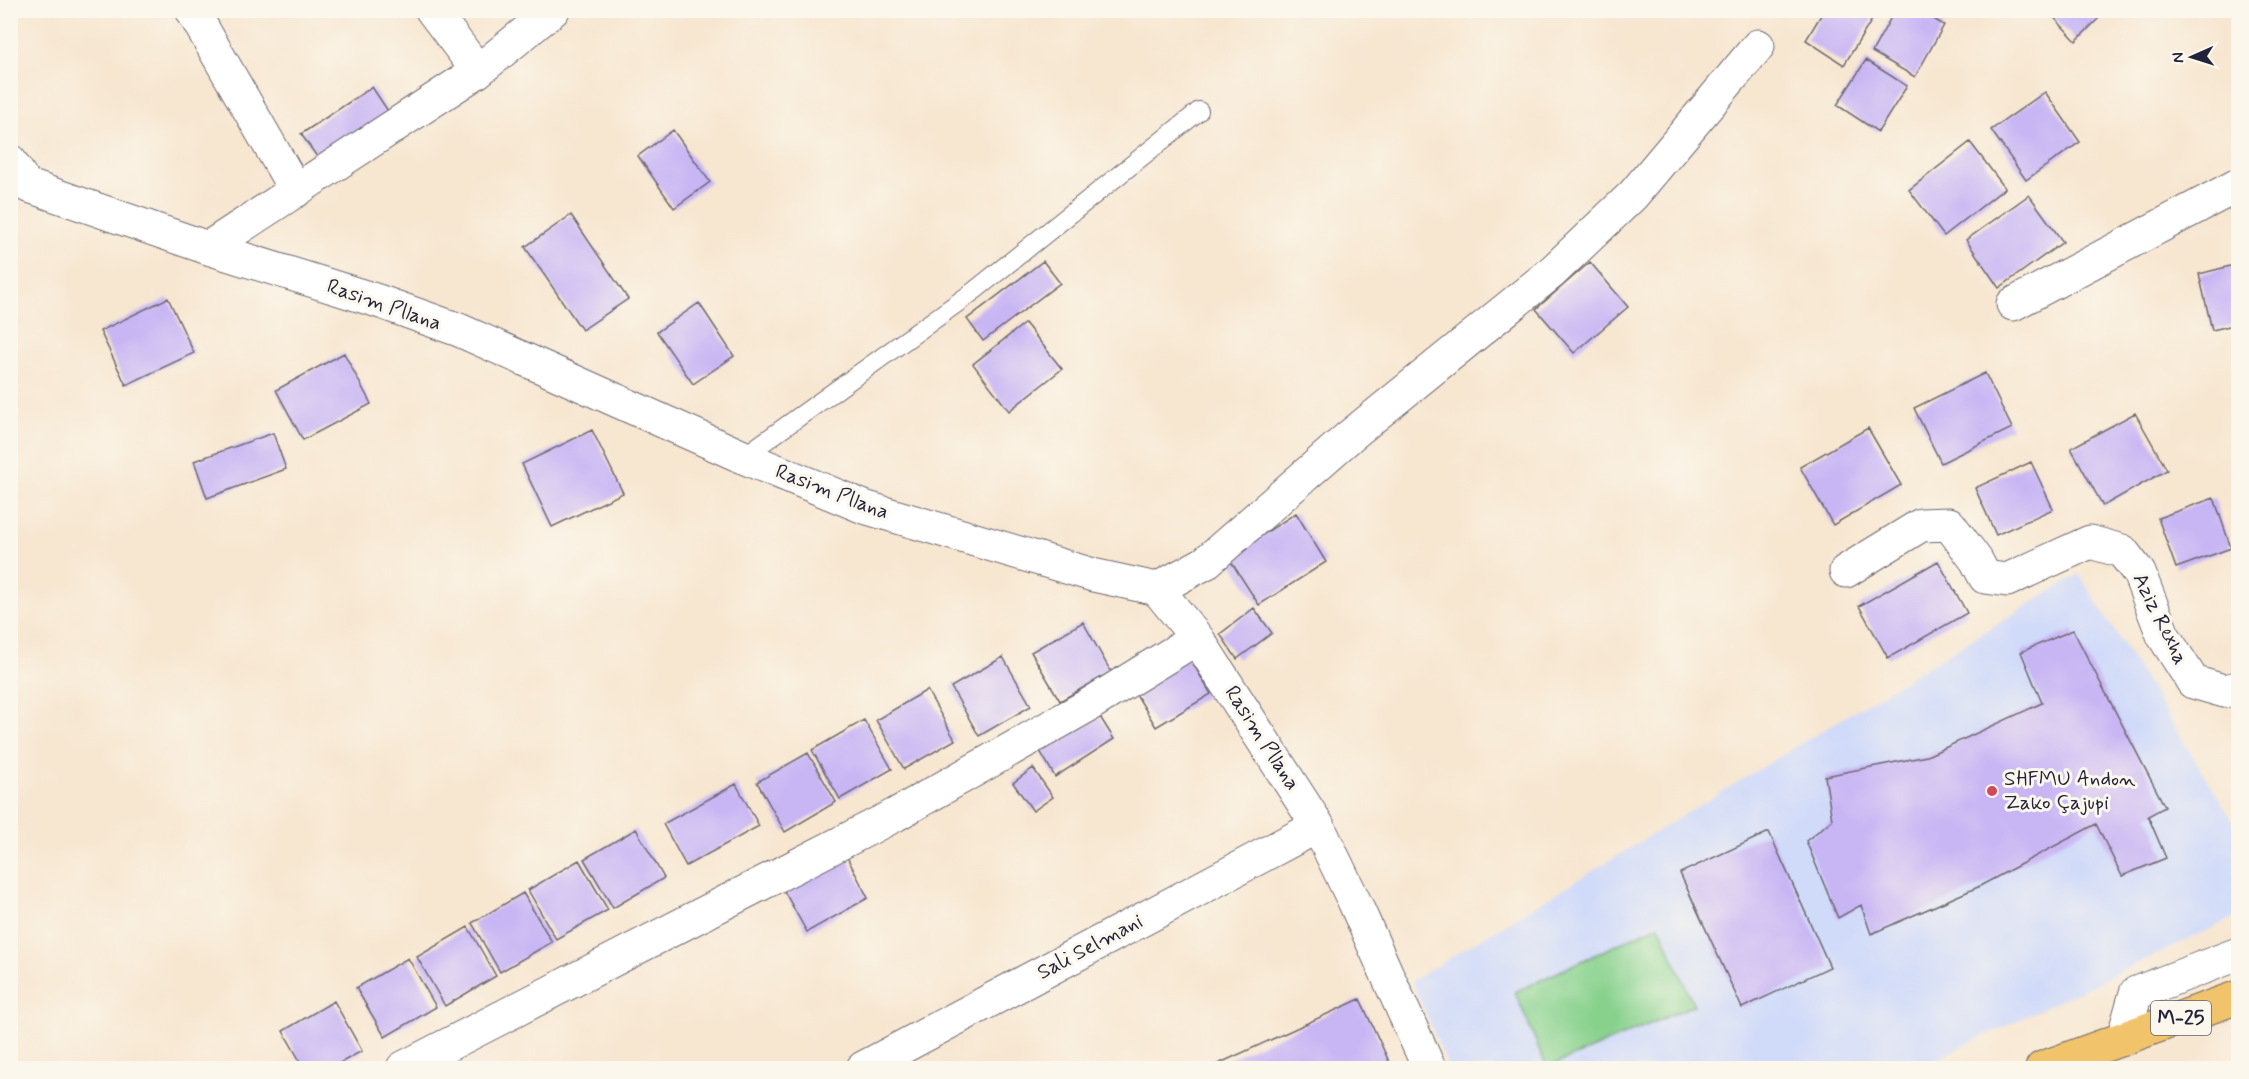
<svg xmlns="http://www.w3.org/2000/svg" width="2249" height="1079" font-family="Mynerve,sans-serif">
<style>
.built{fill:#d0daf9}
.green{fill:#87d18d;stroke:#547a64;stroke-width:1.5}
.building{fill:#c8b5f4}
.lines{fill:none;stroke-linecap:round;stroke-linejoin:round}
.service-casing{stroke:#6d676f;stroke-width:20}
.minor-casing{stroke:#6d676f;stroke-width:35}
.primary-casing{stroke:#6d676f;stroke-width:35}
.service{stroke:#fff;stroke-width:18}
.minor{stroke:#fff;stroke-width:33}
.primary{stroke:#f1c36a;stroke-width:33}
.poi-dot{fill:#d1495b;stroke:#fbf7ec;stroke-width:2}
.labels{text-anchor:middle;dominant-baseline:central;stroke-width:6;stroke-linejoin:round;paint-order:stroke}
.shield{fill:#fbf7ec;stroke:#636270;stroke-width:1.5}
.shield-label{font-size:20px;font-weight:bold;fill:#22223b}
.street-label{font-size:21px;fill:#22223b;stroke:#fbf7ec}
.poi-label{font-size:21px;fill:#22223b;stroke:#fbf7ec;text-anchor:start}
</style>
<rect width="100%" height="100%" fill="#fbf7ec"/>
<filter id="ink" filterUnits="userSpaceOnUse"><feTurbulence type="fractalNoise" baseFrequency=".0167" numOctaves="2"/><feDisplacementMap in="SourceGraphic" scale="12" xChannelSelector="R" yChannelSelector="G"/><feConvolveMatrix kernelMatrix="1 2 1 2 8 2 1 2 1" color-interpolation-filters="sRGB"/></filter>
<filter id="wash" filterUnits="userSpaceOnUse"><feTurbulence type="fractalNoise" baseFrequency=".008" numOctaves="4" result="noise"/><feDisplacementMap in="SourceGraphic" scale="24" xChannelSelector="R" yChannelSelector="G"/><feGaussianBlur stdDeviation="1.35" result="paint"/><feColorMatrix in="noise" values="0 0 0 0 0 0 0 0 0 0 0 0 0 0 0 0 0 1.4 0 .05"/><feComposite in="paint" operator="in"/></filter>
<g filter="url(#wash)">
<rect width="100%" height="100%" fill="#f7e6d0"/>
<path class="built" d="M2079,574L2238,829V916L1917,1068H1449L1412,981Z"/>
<path class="green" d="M1659,925L1694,1005L1547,1068L1515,992Z"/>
<g id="blocks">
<path class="building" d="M1824,10H1878L1844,65L1806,40Z
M1895,10H1918L1944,25L1915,77L1872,52Z
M2047,10H2103L2105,12L2076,41Z
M1866,60L1907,86L1878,132L1837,105Z
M372,87L390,114L320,161L301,134Z
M2045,92L2080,142L2026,180L1991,130Z
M673,130L710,182L674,208L638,156Z
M1970,142L2005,188L1944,236L1909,190Z
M2029,195L2063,242L1999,288L1966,240Z
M571,215L628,299L582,330L525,247Z
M1043,261L1060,283L983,341L967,319Z
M1590,262L1628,307L1574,353L1536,309Z
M2238,264V324L2212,330L2199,274Z
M168,298L194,353L126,385L100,331Z
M699,303L734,356L693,384L657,332Z
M1025,323L1062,369L1009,411L973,364Z
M344,353L371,404L303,440L276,390Z
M1985,373L2012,428L1941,463L1914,408Z
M2135,413L2167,470L2103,506L2071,448Z
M1868,428L1901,485L1833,525L1800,467Z
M592,430L623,493L552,527L522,464Z
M273,433L286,469L207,498L194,461Z
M2031,462L2053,509L1996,535L1975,488Z
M2214,498L2231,548L2176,568L2158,518Z
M1296,513L1326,562L1259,605L1228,557Z
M1938,561L1967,613L1888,658L1859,606Z
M1254,608L1272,633L1237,659L1220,634Z
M1083,622L1111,672L1060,701L1031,652Z
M2073,630L2165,807L2148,816L2166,858L2122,876L2096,824L1978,887L1871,934L1861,905L1838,918L1806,841L1832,820L1825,776L1927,756L2042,703L2021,652Z
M1188,655L1211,694L1156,727L1133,689Z
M1003,657L1031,706L979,736L951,687Z
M927,690L955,740L904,769L876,720Z
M1097,712L1114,739L1055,777L1039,749Z
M864,720L892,769L840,799L812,750Z
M808,753L836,802L785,832L757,782Z
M1033,768L1053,797L1033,811L1013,783Z
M736,784L759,826L686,866L663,824Z
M636,829L664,878L613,908L584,859Z
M1769,832L1830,967L1742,1008L1680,873Z
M846,855L868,898L807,932L783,889Z
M579,860L608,910L556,939L528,890Z
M523,893L552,942L500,972L472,923Z
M468,927L496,976L445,1006L417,957Z
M408,958L436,1007L385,1037L356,988Z
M1360,999L1392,1068H1209Z
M334,1001L362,1051L331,1068H304L283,1031Z"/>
</g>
</g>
<g filter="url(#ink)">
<use href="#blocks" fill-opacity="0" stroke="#6d676f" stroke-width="1.5"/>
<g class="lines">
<g class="service-casing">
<path id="service" d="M743,457L974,291L1199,111"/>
</g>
<g class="minor-casing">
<path id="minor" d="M192,10L296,191
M432,10L478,71
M10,161L26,185L208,248L378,301L459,330L743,457L864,507L1093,575L1157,589L1197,638L1318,826L1355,903L1429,1068
M208,248L478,71L553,10
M2013,304L2238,185
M1846,571L1921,525L1949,524L1976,560L1985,577L2007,580L2090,542L2122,551L2139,573L2163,635L2193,682L2224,691L2238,688
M1157,589L1205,563L1350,436L1551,273L1633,195L1758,46
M2123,1039L2136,993L2238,954
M403,1068L895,815L1087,706L1197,638
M863,1068L1318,826"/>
</g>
<g class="primary-casing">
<path id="primary" d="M2042,1068L2238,997"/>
</g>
<use href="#service" class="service"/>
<use href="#minor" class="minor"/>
<use href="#primary" class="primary"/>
</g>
</g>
<circle class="poi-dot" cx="1992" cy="791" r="6"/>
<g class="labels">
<rect class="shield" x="2151" y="1001" width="60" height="34" rx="4.5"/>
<g class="shield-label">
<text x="2181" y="1018">M-25</text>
</g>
<g class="street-label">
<text transform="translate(384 305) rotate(19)">Rasim Pllana</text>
<text transform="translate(832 492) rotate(21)">Rasim Pllana</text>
<text transform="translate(2160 619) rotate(64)">Aziz Rexha</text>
<text transform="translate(1262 738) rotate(57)">Rasim Pllana</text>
<text transform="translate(1090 947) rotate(-28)">Sali Selmani</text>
</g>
<g class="poi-label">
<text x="2004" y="779">SHFMU Andon<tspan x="2004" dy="24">Zako Çajupi</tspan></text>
</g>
</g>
<rect width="2249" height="1079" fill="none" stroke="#fbf7ec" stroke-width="36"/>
<g transform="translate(2192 57) rotate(267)" stroke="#fbf7ec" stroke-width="4.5" paint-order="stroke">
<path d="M0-4.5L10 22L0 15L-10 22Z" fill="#22223b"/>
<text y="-9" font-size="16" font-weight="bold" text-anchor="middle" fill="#22223b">N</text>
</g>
</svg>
